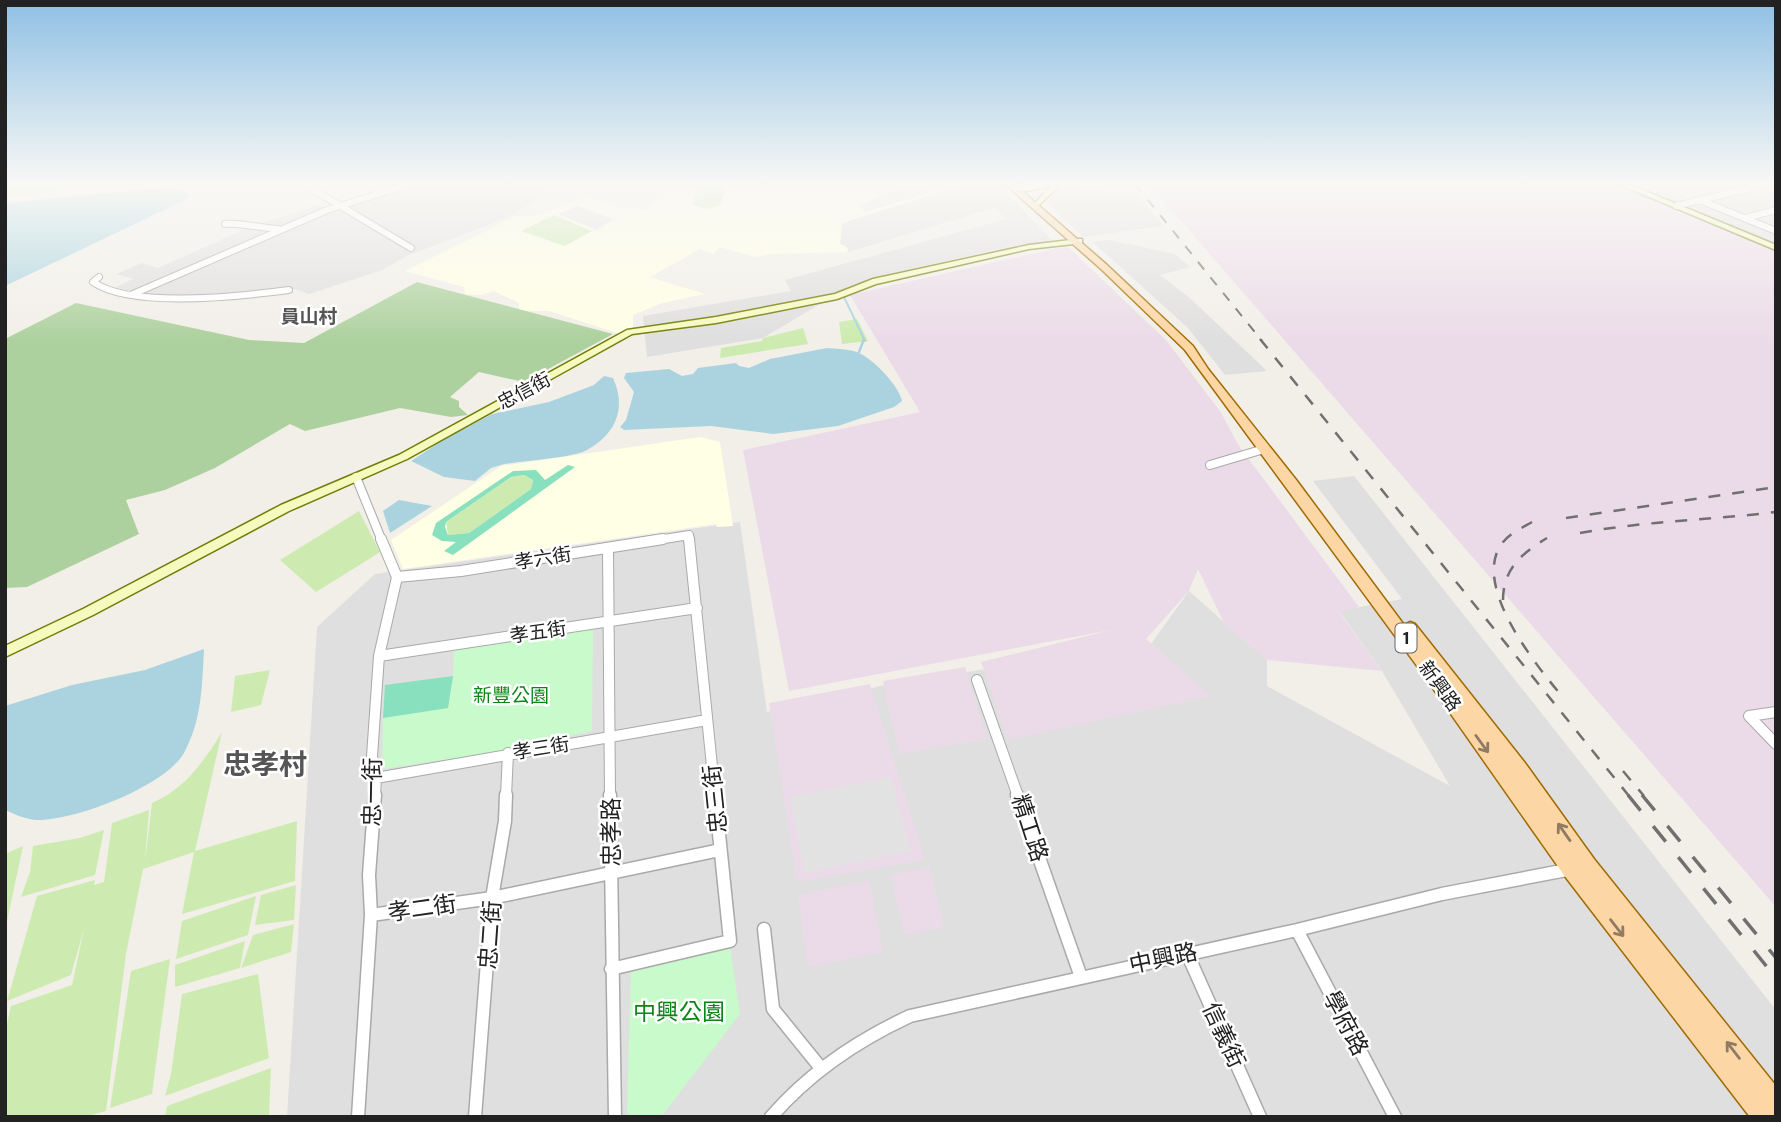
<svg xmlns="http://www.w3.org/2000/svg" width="1781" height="1122" font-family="'DM Sans','Noto Sans TC',sans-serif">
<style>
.residential{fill:#e0dfdf}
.industrial{fill:#ebdbe8}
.education{fill:#ffffe5}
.grass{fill:#cdebb0}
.forest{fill:#add19e}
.park{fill:#c8facc}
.pitch{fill:#88e0be;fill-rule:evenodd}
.parking{fill:#e2e2e2}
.water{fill:#aad3df}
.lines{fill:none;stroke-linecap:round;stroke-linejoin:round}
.stream-far1{stroke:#aad3df;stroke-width:2}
.stream{stroke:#aad3df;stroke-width:2.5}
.street-far3-casing{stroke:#a9a9a9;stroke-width:8}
.street-far2-casing{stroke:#a9a9a9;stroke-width:10}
.street-far1-casing{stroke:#a9a9a9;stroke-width:12}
.street-casing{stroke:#a9a9a9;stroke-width:15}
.secondary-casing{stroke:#707d05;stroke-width:3}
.primary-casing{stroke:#a06b00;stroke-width:3}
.street-far3{stroke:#fff;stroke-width:6}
.street-far2{stroke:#fff;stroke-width:8}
.street-far1{stroke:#fff;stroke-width:10}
.street{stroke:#fff;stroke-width:12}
.secondary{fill:#f7fabf;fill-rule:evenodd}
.primary{fill:#fcd6a4;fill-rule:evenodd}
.rail-far2{stroke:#707070;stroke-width:2;stroke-dasharray:10 10;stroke-linecap:butt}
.rail-far1{stroke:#707070;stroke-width:2.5;stroke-dasharray:12 12;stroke-linecap:butt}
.rail{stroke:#707070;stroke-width:3.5;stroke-dasharray:20 20;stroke-linecap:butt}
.oneway{stroke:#8f7c63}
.labels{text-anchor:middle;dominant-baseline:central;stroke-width:5;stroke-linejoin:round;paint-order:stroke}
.shield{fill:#fff;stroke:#646464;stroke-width:2}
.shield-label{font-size:18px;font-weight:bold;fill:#222}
.far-quarter-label{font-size:19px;font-weight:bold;fill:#555;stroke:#fff}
.street-label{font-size:19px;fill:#222;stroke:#fff}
.park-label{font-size:19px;fill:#0c8416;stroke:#fff}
.near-street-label{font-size:23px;fill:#222;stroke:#fff}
.near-park-label{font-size:23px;fill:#0c8416;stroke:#fff}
.near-quarter-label{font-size:28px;font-weight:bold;fill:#555;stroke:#fff}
</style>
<rect width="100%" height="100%" fill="#f2efe9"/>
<path class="residential" d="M403,184H553L552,189L513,215L407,256L382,270L309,294L295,289L169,296L138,293L116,287L133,279L116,274L142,263L158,268L243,230L316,205L327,207Z
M965,184H997L1054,242L1017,245L884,275L850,286L763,338L647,357L643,316L791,291L785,280L1007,219L994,208L848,252L847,247L840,244L842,223Z
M1632,184H1776V243Z
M1060,185L1137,193L1163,226L1083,237L1044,199Z
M1109,240L1175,254L1190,267L1160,275L1191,299L1267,371L1225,375L1188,328L1093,242Z
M1354,476L1776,1010V1117H287L317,627L375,574L740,522L767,712L889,684L1151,644L1189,591L1267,660V686L1450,786L1382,671L1339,611L1402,599L1313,481Z"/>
<path class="industrial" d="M1149,184H1632L1776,243V907Z
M1067,246L1166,340L1220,411L1239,446L1359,607L1339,612L1382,671L1267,660L1225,625L1198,569L1189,591L1146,639L1211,696L1008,740L981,662L1111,630L789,691L743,450L920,412L850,295Z
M965,667L987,739L899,754L883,681Z
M870,684L925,860L797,882L769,703Z
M929,867L944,927L904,935L891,875Z
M869,881L883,952L808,967L798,895Z"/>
<path class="education" d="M667,184H850L848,192L861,193L882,184H965L842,223L840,244L847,247L848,252L771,254L755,257L719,247L714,254L700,249L650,277L705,294L662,303L633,315V329L620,334L549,311H519V303L494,291L481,295L465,294L464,287L405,271L516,216H535L583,198L589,197L626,209L632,207L645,211Z
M700,437L720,442L733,526L717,527L716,524L403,569L391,540L501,466Z"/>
<path class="grass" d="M5,184H66L57,191L5,197Z
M703,184L727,185L720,205L706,209L692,205L699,186Z
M554,215L592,231L565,246L521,231Z
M857,319L868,341L842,344L839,322Z
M803,328L808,344L720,358L721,348L762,341L763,338Z
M524,475L533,480L531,489L469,533L448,535L446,522L511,477Z
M359,511L380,552L374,556L316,592L280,560Z
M270,670L261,705L231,712L235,676Z
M222,732L195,851L297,821L295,881L182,914L194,852L143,869L126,954L106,1111L84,1117H5V1033L11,1006L72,985L84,929L71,975L7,1001L37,896L95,880L94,885L104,882L112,823L149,810L145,862L152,803C185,789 204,761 222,732Z
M104,830L95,875L21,897L30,872L33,846L80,838Z
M23,846L5,931V860L7,853Z
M296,885L294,920L255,925L261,895Z
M256,896L248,935L176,959L182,921Z
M294,924L291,952L241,968L253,935Z
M245,941L240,968L175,987V965Z
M170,959L152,1094L110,1108L131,971Z
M258,974L269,1058L165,1096L171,1074L182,994Z
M271,1068L269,1117H165L167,1106Z"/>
<path class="forest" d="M417,282L613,334L524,382L479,372L450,397L459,401V407L468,415L451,417L400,408L305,431L290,424L215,468L165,490L126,500L139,534L27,587L5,588V339L76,303L249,340L304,343Z"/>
<path class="park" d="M593,629L592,731L505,751L382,769L383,718L448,707L453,676L454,649Z
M730,947L740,1014L661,1117H632L627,1113L631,972Z"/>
<path class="pitch" d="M568,465L575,467L453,555L444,551L456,542L442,541L432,535L436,523L513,471L536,470L545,480ZM524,475L533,480L531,489L469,533L448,535L445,527L446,522L511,477Z
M453,676L448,708L383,718L385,685Z"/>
<path class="parking" d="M904,184H945L949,187L866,212L859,206Z
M578,206L614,219L597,230L558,214Z
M891,777L910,851L804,873L791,797Z"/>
<path class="water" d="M172,187L191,195L181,202L5,286V203Z
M827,348C838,349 852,349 861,354C875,361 899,386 902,401L894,407L838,426L773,434L711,426L624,430L620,427L626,420L634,392L624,378L626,373L669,369L682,376L693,374L698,368L736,363L739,366L749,368L770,359Z
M604,376L613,378C627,408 616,435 585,451C570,458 523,461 504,464L491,468L475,481L444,477L411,461L443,440L492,414L549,402L594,385Z
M399,500L432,506L390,533L383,511Z
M204,649C202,686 202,720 184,753C164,787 74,821 36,820C25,819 14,814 5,810V706L72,685L145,670Z"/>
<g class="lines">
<path class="stream-far1" d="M844,297L865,341"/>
<path class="stream" d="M859,352L864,339"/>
<g class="street-far3-casing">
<path id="street-far3" d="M307,186L411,248
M1702,201L1776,231
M1676,206L1767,184
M1745,218L1776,210
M225,224C239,222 261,228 278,229
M99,277L93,282C132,309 243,296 289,290
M133,294L327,210L410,184"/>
</g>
<g class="street-far2-casing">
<path id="street-far2" d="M1210,465L1264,449
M356,477L382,541
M652,541L689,535L690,541"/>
</g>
<g class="street-far1-casing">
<path id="street-far1" d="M689,539L715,796
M608,548L610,796
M397,577L461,571L663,539
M379,656L697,608
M977,680L1018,796
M1749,716L1776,744
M1749,716L1776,712
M376,778L707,720
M375,796L376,778L372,756L379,656L397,577L381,539
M506,796L508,753"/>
</g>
<g class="street-casing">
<path id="street" d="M610,795L615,1117
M1017,795L1081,977
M371,915L492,898L720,850
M764,929L773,1009L820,1067
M1297,930L1395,1117
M1187,953L1260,1117
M611,969L730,941L715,795
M358,1117L371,915L369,875L375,795
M475,1117L492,898L505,821L506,795
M771,1117C810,1072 856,1041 910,1016L1297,930L1442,894L1572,869"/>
</g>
<g class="secondary-casing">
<path id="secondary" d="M1040,184H1061L1039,205L1035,203L1051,186C1038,189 1023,194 1011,189L1015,187Z
M1618,184H1628L1776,245V250Z
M1079,239H1082V243L1029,249L876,284L837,299L716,323L632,334L407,459L289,511L93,615L5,657V646L83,609L281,505L399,455L627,330L716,317L835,294L873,279L1029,245Z"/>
</g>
<g class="primary-casing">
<path id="primary" d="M1005,184H1014L1107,265L1193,346L1208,369L1297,481L1404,625L1410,622L1415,624L1525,763L1594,859L1776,1086L1775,1117H1750L1564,875L1420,670L1185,350L1101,269Z"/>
</g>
<use href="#street-far3" class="street-far3"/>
<use href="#street-far2" class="street-far2"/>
<use href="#street-far1" class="street-far1"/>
<use href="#street" class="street"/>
<use href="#secondary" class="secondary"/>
<use href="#primary" class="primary"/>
<path class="rail-far2" d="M1135,184L1262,341"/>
<path class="rail-far1" d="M1260,339L1629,796
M1566,518L1776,487
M1532,522C1520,529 1506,535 1499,548C1476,590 1535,664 1561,695
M1580,533C1645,521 1710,520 1776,512
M1503,600C1503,569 1522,553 1547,538
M1623,771L1644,796"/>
<path class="rail" d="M1628,795L1776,978
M1642,795L1776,958"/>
</g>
<defs><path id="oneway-shaft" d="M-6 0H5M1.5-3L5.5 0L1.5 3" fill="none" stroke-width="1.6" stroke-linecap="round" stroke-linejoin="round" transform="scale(1.75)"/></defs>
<g class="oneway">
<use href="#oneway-shaft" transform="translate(1482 744) rotate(54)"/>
<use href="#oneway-shaft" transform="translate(1564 832) rotate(-125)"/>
<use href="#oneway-shaft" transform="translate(1617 928) rotate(52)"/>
<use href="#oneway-shaft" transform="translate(1733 1050) rotate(-128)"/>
</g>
<linearGradient id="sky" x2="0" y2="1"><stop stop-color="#8fc0e4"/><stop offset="0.54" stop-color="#f9f8f5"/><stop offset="1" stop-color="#f9f8f5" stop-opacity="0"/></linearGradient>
<rect width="1781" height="341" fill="url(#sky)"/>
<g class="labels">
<rect class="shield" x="1395.5" y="623.5" width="21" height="29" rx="5"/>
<g class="shield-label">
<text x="1406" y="638">1</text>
</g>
<g class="far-quarter-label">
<text x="309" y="316">員山村</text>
</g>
<g class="street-label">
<text transform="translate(524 391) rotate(-28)">忠信街</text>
<text transform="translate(543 558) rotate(-9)">孝六街</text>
<text transform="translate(538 632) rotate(-8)">孝五街</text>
<text transform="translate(1440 686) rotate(54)">新興路</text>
<text transform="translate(541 748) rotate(-9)">孝三街</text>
</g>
<g class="park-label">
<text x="511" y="695">新豐公園</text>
</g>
<g class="near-street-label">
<text transform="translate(372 792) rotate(-89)">忠一街</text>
<text transform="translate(715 799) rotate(-96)">忠三街</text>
<text transform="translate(1030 828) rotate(72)">精工路</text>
<text transform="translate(611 832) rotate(-90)">忠孝路</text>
<text transform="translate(422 908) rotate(-8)">孝二街</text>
<text transform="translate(490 935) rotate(-86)">忠二街</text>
<text transform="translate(1163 958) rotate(-12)">中興路</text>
<text transform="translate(1346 1023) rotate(62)">學府路</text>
<text transform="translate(1224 1035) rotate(65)">信義街</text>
</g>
<g class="near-park-label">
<text x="679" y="1012">中興公園</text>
</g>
<g class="near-quarter-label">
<text x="265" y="764">忠孝村</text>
</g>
</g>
<rect width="1781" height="1122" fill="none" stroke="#222222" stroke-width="14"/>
</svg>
